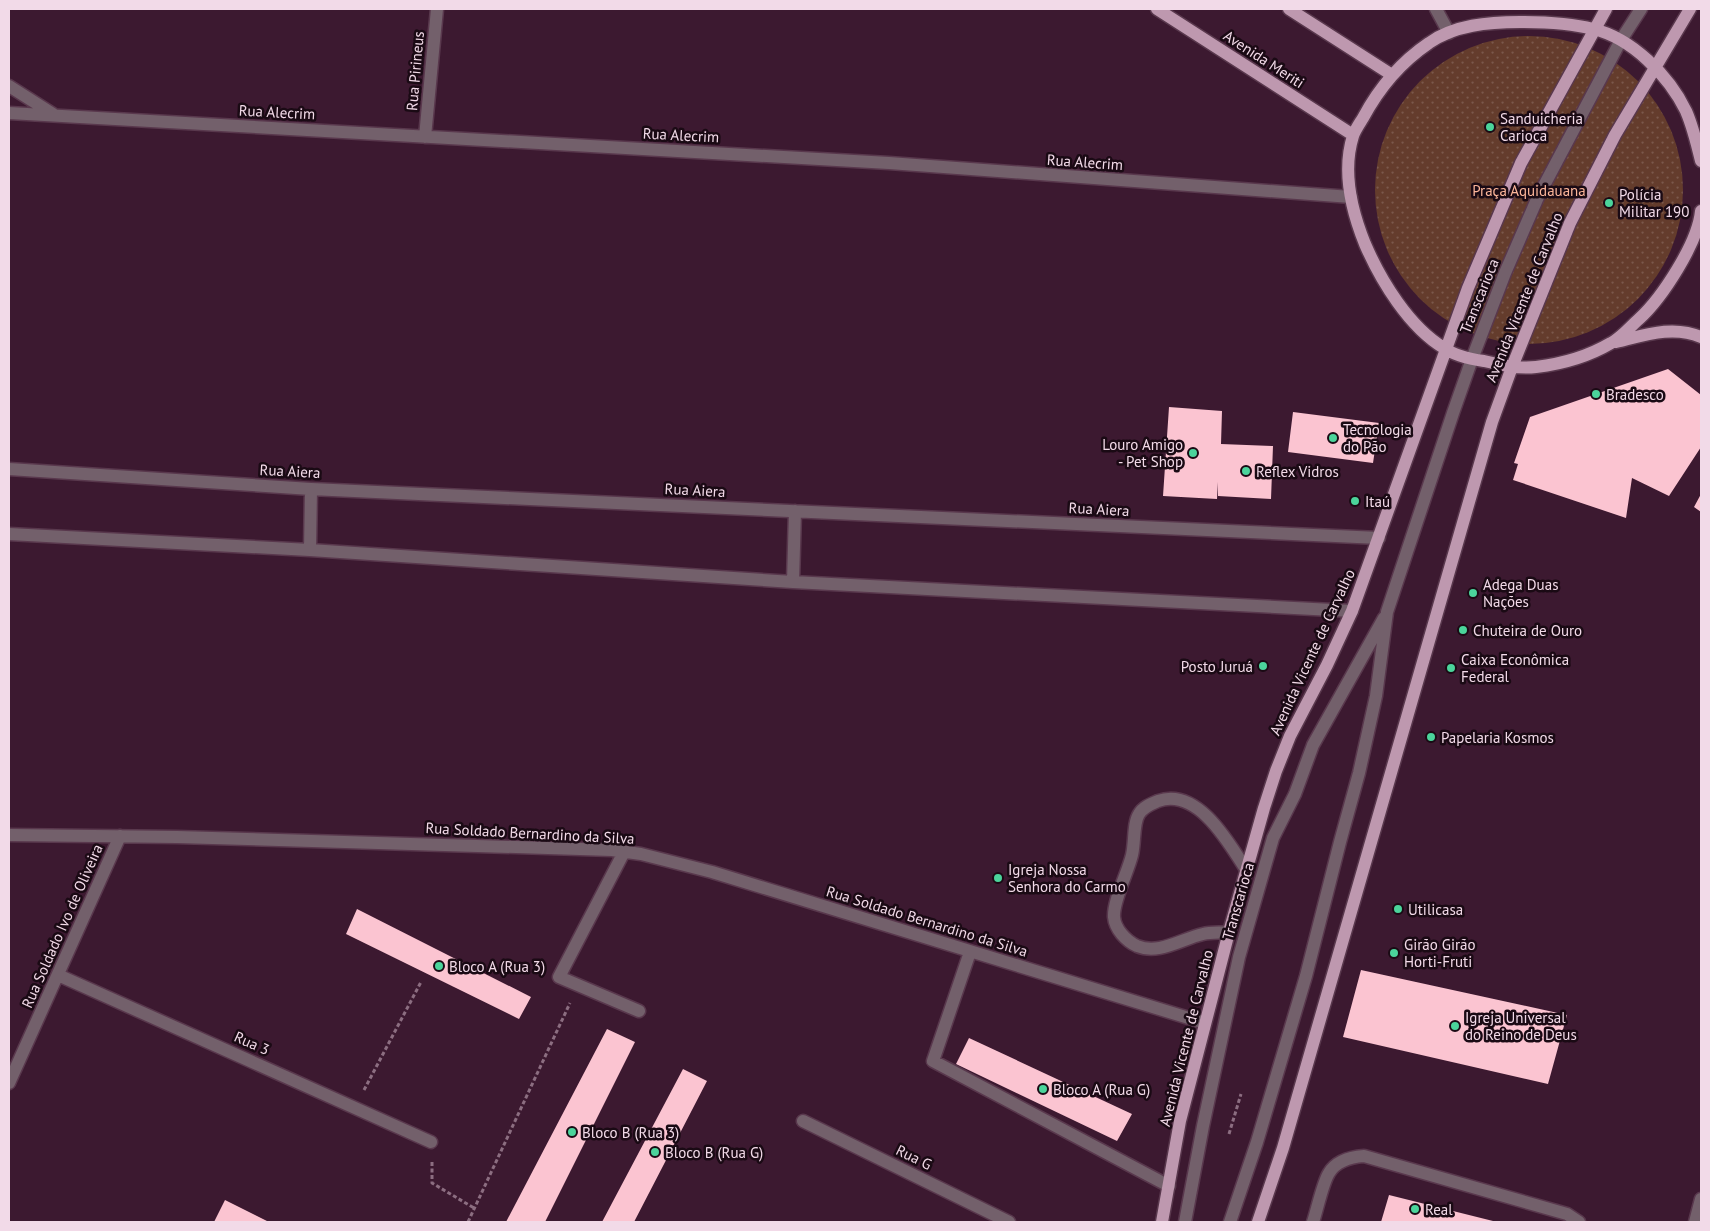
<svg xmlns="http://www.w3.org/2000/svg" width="1710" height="1231" font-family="'PT Sans',sans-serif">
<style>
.park{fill:url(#park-dots)}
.building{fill:#fbc4d1}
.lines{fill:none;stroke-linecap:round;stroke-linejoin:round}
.minor-casing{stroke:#59384d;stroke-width:15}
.major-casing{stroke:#59384d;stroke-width:15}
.path{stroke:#8c6e81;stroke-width:3;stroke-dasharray:4 2.5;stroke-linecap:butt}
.minor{stroke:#73606b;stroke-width:12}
.major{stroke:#be98af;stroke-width:12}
.poi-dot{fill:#4bd49b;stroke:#1a0a14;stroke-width:2}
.labels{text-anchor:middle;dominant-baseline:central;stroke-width:5;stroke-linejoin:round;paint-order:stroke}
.street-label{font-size:15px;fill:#f2dae8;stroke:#1a0a14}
.poi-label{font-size:15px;fill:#f2dae8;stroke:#1a0a14;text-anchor:start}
.park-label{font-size:15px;fill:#fcb69a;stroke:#1a0a14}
</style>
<defs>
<pattern id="park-dots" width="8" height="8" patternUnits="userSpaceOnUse" patternTransform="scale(1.25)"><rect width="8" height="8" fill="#643c2c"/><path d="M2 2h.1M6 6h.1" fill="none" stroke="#7b584b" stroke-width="1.8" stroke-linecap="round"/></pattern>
</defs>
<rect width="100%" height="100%" fill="#3c1930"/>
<path class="park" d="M1375 190a154 154 0 1 1 308 0a154 154 0 1 1-308 0Z"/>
<path class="building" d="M1668,369L1701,395V447L1669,496L1632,478L1626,518L1513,480L1518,464L1514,463L1530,417Z
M1169,407L1222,411L1221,444L1273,446L1271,499L1218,496V482L1217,499L1163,496Z
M1293,412L1379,423L1373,463L1288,452Z
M1701,494V512L1694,507Z
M357,909L531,997L519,1019L346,934Z
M1361,970L1567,1015L1548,1084L1343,1037Z
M607,1029L635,1042L545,1222H506Z
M969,1038L1132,1114L1117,1141L956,1064Z
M683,1069L707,1081L634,1222H602Z
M1389,1195L1497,1222H1381Z
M225,1200L269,1222H214Z"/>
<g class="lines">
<g class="minor-casing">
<path id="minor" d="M1436,9L1449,33
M9,86L53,114
M9,113L889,163L1351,197
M425,137L437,9
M9,469L311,489L1379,538
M9,534L310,550L793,582L1352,611
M310,550L311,489
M793,582L795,511
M9,835L177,837L580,849L612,850L641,854L712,872L1205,1023
M624,852L559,977L639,1011
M1229,932C1221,933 1211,932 1203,934C1181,939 1159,955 1137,946C1126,941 1115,929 1114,917C1113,901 1128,872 1132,855C1135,843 1133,823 1139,814C1143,807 1151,804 1158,801C1198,787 1229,843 1247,871
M970,952L933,1061L1169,1186
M58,975L431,1142
M9,1083L120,836
M803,1121L1009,1222
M1185,1222L1203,1126L1239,957L1273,838L1295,794L1313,745L1384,618
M1230,1222L1257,1142L1306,976L1340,842L1359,773L1376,696L1387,612L1453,413L1472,359L1505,273L1538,197L1621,40L1641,9
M1313,1222C1317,1210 1323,1182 1329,1173C1336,1161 1351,1157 1364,1156L1567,1214L1579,1222
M1695,1222L1701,1199"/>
</g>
<g class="major-casing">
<path id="major" d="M1157,9L1353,135
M1289,9L1392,75
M1701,161C1697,144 1693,127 1686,111C1669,76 1632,38 1593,29C1570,23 1544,22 1520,22C1489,22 1454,25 1429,43C1401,62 1379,88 1363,118C1360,123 1355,130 1353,136C1342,171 1352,212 1365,244C1381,281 1409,327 1444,348C1455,356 1470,359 1484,361C1501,365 1518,369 1536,367C1561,364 1589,356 1611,343C1621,338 1630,327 1639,319C1662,298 1698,243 1701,211
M1616,342C1645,335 1673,325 1701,337
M1162,1222L1180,1121L1229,932L1264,808L1276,771L1290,736L1327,665L1352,611L1468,288L1521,163L1606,9
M1258,1222L1283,1148L1492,422L1512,367L1570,223L1615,135L1690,9"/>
</g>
<path class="path" d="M364,1090L421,982
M1229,1134L1241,1094
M432,1162V1183L474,1208
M468,1222L570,1003"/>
<use href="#minor" class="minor"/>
<use href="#major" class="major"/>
</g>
<g class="poi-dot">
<circle cx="1490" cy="127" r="5"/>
<circle cx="1609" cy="203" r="5"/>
<circle cx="1596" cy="394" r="5"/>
<circle cx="1333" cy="438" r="5"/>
<circle cx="1193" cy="453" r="5"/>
<circle cx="1246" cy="471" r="5"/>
<circle cx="1355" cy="501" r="5"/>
<circle cx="1473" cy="593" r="5"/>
<circle cx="1463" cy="630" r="5"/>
<circle cx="1263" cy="666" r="5"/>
<circle cx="1451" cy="668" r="5"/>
<circle cx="1431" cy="737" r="5"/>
<circle cx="998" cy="878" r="5"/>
<circle cx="1398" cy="909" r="5"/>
<circle cx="1394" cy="953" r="5"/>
<circle cx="439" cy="966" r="5"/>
<circle cx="1455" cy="1026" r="5"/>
<circle cx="1043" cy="1089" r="5"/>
<circle cx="572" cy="1132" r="5"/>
<circle cx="655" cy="1152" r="5"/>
<circle cx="1415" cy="1209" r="5"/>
</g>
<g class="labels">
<g class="street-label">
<text transform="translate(1264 59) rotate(33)">Avenida Meriti</text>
<text transform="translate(415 71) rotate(-85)">Rua Pirineus</text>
<text transform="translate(277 112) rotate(3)">Rua Alecrim</text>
<text transform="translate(681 135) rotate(3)">Rua Alecrim</text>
<text transform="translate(1085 162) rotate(4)">Rua Alecrim</text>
<text transform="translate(1479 296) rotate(-68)">Transcarioca</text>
<text transform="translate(1524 297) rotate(-68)">Avenida Vicente de Carvalho</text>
<text transform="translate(290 471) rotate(3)">Rua Aiera</text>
<text transform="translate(695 490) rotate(3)">Rua Aiera</text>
<text transform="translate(1099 509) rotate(3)">Rua Aiera</text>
<text transform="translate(1312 652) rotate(-65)">Avenida Vicente de Carvalho</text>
<text transform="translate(530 833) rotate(3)">Rua Soldado Bernardino da Silva</text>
<text transform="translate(1238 901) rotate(-74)">Transcarioca</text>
<text transform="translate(927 921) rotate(17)">Rua Soldado Bernardino da Silva</text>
<text transform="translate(62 926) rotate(-66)">Rua Soldado Ivo de Oliveira</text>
<text transform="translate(1186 1038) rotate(-76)">Avenida Vicente de Carvalho</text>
<text transform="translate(252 1043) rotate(24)">Rua 3</text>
<text transform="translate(914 1157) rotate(26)">Rua G</text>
</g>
<g class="poi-label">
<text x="1500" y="118">Sanduicheria<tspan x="1500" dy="17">Carioca</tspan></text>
<text x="1619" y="194">Polícia<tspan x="1619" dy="17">Militar 190</tspan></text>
<text x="1606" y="394">Bradesco</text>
<text x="1343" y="429">Tecnologia<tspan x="1343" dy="17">do Pão</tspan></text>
<text x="1183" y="444" text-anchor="end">Louro Amigo<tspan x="1183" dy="17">- Pet Shop</tspan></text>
<text x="1256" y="471">Reflex Vidros</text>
<text x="1365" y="501">Itaú</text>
<text x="1483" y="584">Adega Duas<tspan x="1483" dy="17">Nações</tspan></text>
<text x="1473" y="630">Chuteira de Ouro</text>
<text x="1461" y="659">Caixa Econômica<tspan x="1461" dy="17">Federal</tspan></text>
<text x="1253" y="666" text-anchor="end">Posto Juruá</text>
<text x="1441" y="737">Papelaria Kosmos</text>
<text x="1008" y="869">Igreja Nossa<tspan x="1008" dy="17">Senhora do Carmo</tspan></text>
<text x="1408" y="909">Utilicasa</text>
<text x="1404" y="944">Girão Girão<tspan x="1404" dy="17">Horti-Fruti</tspan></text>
<text x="449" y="966">Bloco A (Rua 3)</text>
<text x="1465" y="1017">Igreja Universal<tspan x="1465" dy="17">do Reino de Deus</tspan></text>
<text x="1053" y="1089">Bloco A (Rua G)</text>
<text x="582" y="1132">Bloco B (Rua 3)</text>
<text x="665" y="1152">Bloco B (Rua G)</text>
<text x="1425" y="1209">Real</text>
</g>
<g class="park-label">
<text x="1529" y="190">Praça Aquidauana</text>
</g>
</g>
<rect width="1710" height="1231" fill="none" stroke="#f2dae8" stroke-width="20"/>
</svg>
